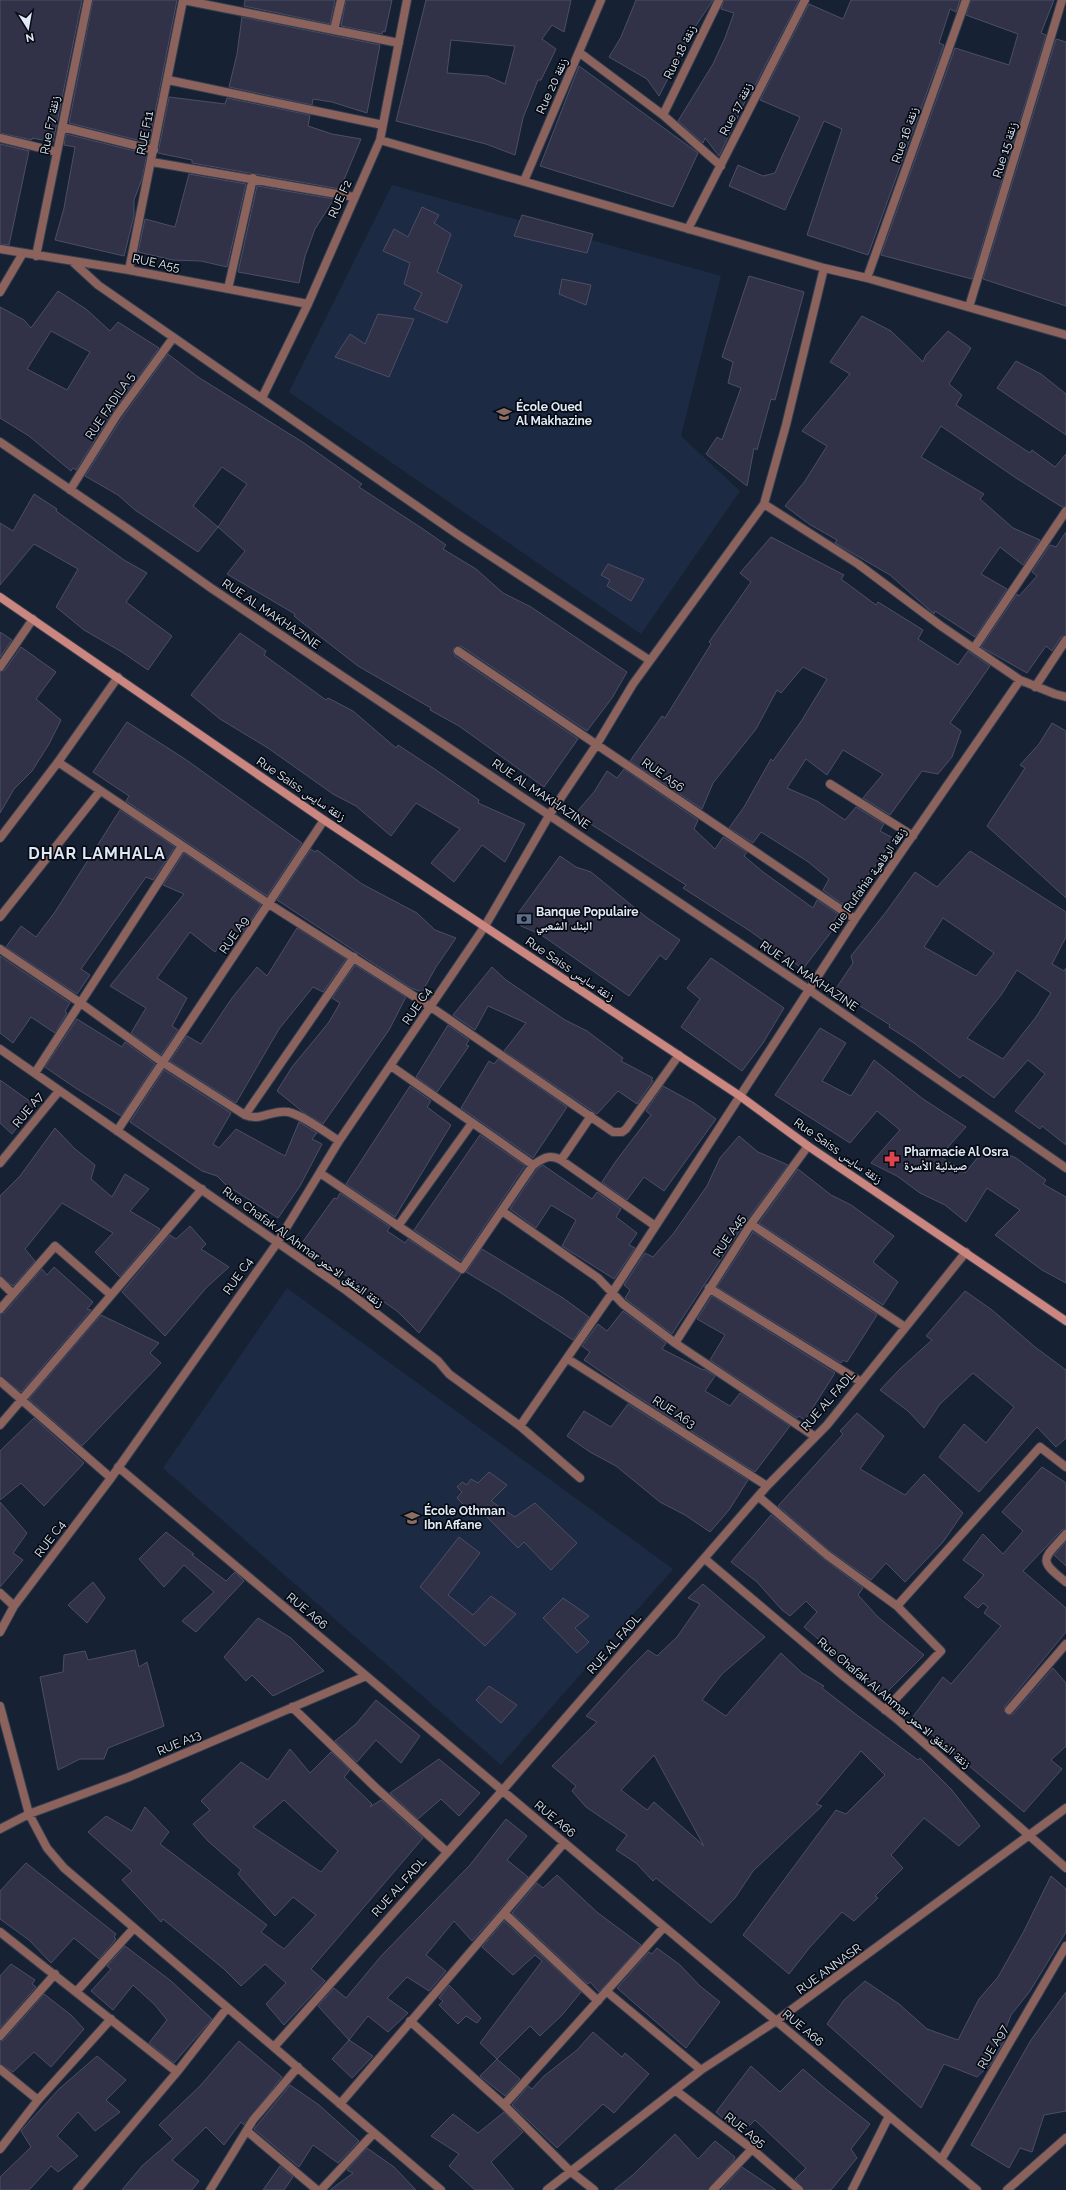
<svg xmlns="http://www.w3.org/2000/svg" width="1066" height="2190" font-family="Raleway,'Noto Naskh Arabic',sans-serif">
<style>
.built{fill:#1c2b43}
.building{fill:#313248;stroke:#4d4e66;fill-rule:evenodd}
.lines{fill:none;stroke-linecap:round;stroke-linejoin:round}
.street-casing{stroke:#323e4f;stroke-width:10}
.secondary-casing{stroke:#323e4f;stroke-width:10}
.street{stroke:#8c625d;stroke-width:8}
.secondary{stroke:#ca867f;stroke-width:8}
.labels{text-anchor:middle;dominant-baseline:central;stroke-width:3.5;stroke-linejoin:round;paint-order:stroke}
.street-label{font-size:12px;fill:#e0e9f5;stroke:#060b13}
.poi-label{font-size:12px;font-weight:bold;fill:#e0e9f5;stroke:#060b13;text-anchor:start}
.district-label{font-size:16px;font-weight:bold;letter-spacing:1px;fill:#e0e9f5;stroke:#060b13}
</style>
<rect width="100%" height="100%" fill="#162234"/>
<path class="built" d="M392,185L721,276L681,436L740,491L641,634L289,392Z
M287,1288L673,1569L501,1765L163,1468Z"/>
<path class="building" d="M0,0H82L53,142L32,138V140L0,133Z
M93,0H177L149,143L69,123Z
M245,0H335L330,24L244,6Z
M346,0H392L385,32L383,31L382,34L341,26Z
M426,0H571L564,32L552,25L542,39L556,49L541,80H538L523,118L515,155L486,144L396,121ZM451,40L515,46L505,84L487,76L447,73Z
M636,0H713L693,30L659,96L647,79L609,57L621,37Z
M724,0H799L750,95H748L719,156L705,138L703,143L678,121L713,64L725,38L734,13L721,9Z
M851,0H960L956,12L950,9L939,43L944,45L868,255L807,235L842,129L824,121L785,210L729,186L738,165L763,176L775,173L780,161L800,117L760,100L809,4L843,19Z
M971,0H1054L1041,33L1046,35L972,279L881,255L955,48L1009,65L1018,34L966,15Z
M242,17L380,45L367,113L332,102L313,99L312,105L229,87L237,54Z
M1056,39L1066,42V306L983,279Z
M579,66L698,153L673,207L540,166Z
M169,97L225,104L227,98L310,115L308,126L332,134L361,139L340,189L192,163V160L158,153Z
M66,134L147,154L142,179L134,200V216L124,256L55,240L64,208L75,147L64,145Z
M0,144L29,151L9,245L0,244Z
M189,174L246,184L227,267L201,261L173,260L138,252L145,219L175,227Z
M257,186L334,199L315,229L305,256L299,283L238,272Z
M422,207L439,215L434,223L451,234L437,272L462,285L447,323L414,309L422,293L404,284L410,263L383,251L394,229L408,237Z
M522,215L593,234L587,253L514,236Z
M749,276L804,292L775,400L771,399L757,450L754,448L747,486L706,454L717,437L722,440L741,388L728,383L733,362L722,357Z
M562,279L591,285L586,305L559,294Z
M58,291L86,309L110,331L118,322L159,348L113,412L76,470L73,468L71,471L29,436L0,418V307L24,320L31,328ZM51,331L90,352L67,390L27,369Z
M378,314L414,319L389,377L335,357L350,334L365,344Z
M862,316L891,331L923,362L926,355L948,331L971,348L949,384L962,395L956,405L1030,453L1032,450L1055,467L1066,454V506L1062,507L1016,478L941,426L921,457L984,494L980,499L1013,528L1040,540L1023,565L1000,547L981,574L1007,589L975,637L935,611L934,614L890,575L835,543L837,540L809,524L785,506L805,481L827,446L802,431L850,374L830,362Z
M168,354L198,377L304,443L362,484L359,487L423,529L446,545L443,549L476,569L503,593L531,607L627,672L612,698L587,731L461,646L454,648L453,651L455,656L578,739L544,787L459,726L430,710L431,708L358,666L294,616L295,614L227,574L245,551L218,527L198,552L135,510L118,495L85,476L122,418ZM222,467L247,484L218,527L193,506Z
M1016,361L1041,374L1066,394V435L997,388Z
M34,494L57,509L56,511L124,560L147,573L126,602L172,636L148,670L122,652L84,630L56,607L78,569L34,544L0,585V523L13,531Z
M1066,532V635L1061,637L1052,651L1046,646L1027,673L981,647L1017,594L1019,596L1037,576L1032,572L1050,545L1056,547Z
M771,537L844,575L841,579L876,605L878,602L923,630L918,639L958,665L968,651L990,666L950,723L961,731L952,757L938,774L922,771L890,815L863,798L883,774L843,750L827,775L806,759L787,788L817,801L845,820L856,807L884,824L880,831L893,838L878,862L845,906L823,890L829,879L807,861L761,832L753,843L729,828L744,807L771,759L773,761L802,720L827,679L803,667L781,693L777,690L756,729L713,783L702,809L630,761L662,716L665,718L711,644L709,642L751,582L740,573Z
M608,564L644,579L631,601L607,586L610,580L601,575Z
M0,632L12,640L0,657Z
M240,633L266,651L264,655L326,700L328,698L353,711L396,748L398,745L436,770L479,800L478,803L525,824L505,862L482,845L454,882L431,863L460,829L416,803L391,836L356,806L333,794L268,748L220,719L191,695Z
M21,647L56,672L36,699L61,720L49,744L32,771L14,789L0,813V672L5,670Z
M127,722L185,759L302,843L267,896L126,801L129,796L93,772Z
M1052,723L1066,731V898L987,826L1025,768L1020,765L1039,744Z
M624,769L698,820L694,829L715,849L723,837L747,852L744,856L763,872L813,908L817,900L838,914L834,921L838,923L803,969L750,931L683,888L686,885L575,814L594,792L607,771L617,778Z
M120,810L175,847L153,880L146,877L81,969L90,975L77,994L6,947L21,926L36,937L55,912Z
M311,849L315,852L317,850L362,884L417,913L435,930L456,938L436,967L422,992L411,988L277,900Z
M970,851L1066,912V937L1052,964L1064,971L1066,968V1145L1042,1126L1040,1129L1015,1111L1045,1074L1028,1060L994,1098L963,1075L960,1078L914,1043L889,1027L890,1025L835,990L853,963L851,956L886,912L915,872L937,887ZM943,918L994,953L976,976L924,947ZM1017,970L1051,993L1036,1017L1003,1059L967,1038L1001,995Z
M184,853L261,905L242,934L232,929L215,952L190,932L157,978L187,998L172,1026L178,1030L161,1055L131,1033L146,1008L110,986L184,894L163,885Z
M560,856L576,867L591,872L646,917L680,940L666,960L660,955L629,996L540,934L521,926L516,916Z
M297,928L346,959L323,992L313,987L279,1029L236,1103L170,1061L187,1036L201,1044L232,998L257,967L267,976Z
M0,956L70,1003L65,1011L67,1013L55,1033L31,1017L13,1043L0,1033Z
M711,958L784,1008L763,1043L742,1071L681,1027L700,999L687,988Z
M355,965L406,997L389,1030L323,1124L303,1112L277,1091L292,1067L329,1022L340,1003L332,998Z
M492,967L506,980L565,1020L587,1031L623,1058L621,1061L653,1078L651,1080L653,1081L637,1104L618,1091L597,1114L504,1051L526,1023L488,1006L475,1030L453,1015Z
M77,1019L122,1047L125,1042L155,1064L121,1116L74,1087L45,1067Z
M448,1025L469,1040L466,1045L469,1046L437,1092L416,1077Z
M820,1028L846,1043L822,1081L851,1096L874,1060L923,1099L966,1127L940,1156L965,1173L987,1146L1016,1158L1046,1180L1043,1184L1066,1197V1283L1042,1270L995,1235L1020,1210L987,1188L966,1222L945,1205L920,1193L897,1176L871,1163L900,1130L877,1111L850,1143L775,1095Z
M498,1059L567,1107L533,1158L461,1108L489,1061L494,1064Z
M164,1070L231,1113L213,1144L219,1148L236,1129L285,1156L299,1122L317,1133L312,1139L322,1144L300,1186L278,1218L226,1185L217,1176L202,1171L130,1122Z
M0,1080L35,1105L12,1134L0,1123Z
M410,1086L431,1101L427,1107L451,1125L395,1217L346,1184Z
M663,1086L694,1103L716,1119L664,1191L644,1177L627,1200L602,1182L616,1161L651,1115L646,1111Z
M55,1128L75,1149L95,1165L91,1179L112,1197L125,1174L149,1189L130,1211L160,1229L120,1277L95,1252L113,1233L62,1203L25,1249L35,1261L13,1286L0,1276V1196L20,1176Z
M480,1135L525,1166L461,1261L414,1230Z
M739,1136L758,1152L788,1165L746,1221L672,1334L627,1300L625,1298L630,1290L624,1285L645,1253L653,1257L673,1234L707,1186L720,1158Z
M543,1165L592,1199L597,1192L621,1209L616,1217L637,1233L629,1245L635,1248L614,1279L562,1246L576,1220L551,1205L536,1228L510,1209L537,1169Z
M798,1169L831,1195L851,1205L894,1236L873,1262L898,1282L883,1305L759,1223Z
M340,1193L390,1227L387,1231L405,1243L408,1239L461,1274L419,1333L397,1311L327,1263L302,1243L334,1198L337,1199Z
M190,1226L206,1244L201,1249L229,1267L206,1288L165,1336L122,1292L170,1235L176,1239Z
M753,1232L877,1315L847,1362L843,1360L841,1363L717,1287Z
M482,1249L563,1298L589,1317L573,1340L498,1291L466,1272Z
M54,1267L93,1302L87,1309L91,1310L21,1392L0,1376V1314L4,1313L42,1269L47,1275Z
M965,1291L992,1310L1035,1347L1066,1370V1438L1056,1447L1037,1427L979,1492L939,1457L964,1424L986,1443L1014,1407L973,1373L940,1404L924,1428L908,1411L880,1390L900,1369L932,1340L926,1336Z
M712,1296L835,1373L805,1420L799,1416L797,1418L710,1360L725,1335L697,1319Z
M623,1311L666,1343L662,1349L703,1370L704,1369L715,1376L705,1391L730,1406L740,1393L790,1426L755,1472L635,1395L584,1360L590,1352L582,1346L598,1324L607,1331Z
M101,1315L159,1343L150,1353L161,1363L82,1446L29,1399Z
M628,1404L748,1480L729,1510L710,1532L685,1515L660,1502L616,1466L590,1452L567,1436L584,1411L611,1427Z
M857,1413L884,1436L860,1469L905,1495L924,1474L963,1513L943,1542L905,1582L886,1563L871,1580L830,1551L778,1506L843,1434L840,1431Z
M34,1418L84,1463L44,1506L21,1483L0,1500V1451Z
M1042,1467L1066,1483V1529L1062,1530L1023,1571L1066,1608V1632L1005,1706L1004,1711L1008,1715L1013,1714L1053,1668L1066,1683V1746L1051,1760L1062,1769L1024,1812L912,1718L943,1677L951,1684L1001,1626L984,1613L988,1607L983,1603L978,1608L964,1597L984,1575L963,1560L983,1534L1003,1554L1023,1531L1002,1512Z
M489,1472L507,1485L491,1501L515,1517L535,1503L577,1543L551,1570L524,1542L518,1548L482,1512L476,1517L457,1498L462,1492L457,1487L462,1482L467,1485L471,1479L478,1483Z
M0,1502L27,1533L13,1553L23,1560L0,1587Z
M771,1515L824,1559L863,1588L858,1595L878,1617L924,1655L884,1695L804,1627L817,1612L806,1601L790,1616L782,1610L757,1582L731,1562Z
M166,1532L194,1554L192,1555L226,1581L235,1572L244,1581L196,1632L182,1621L214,1592L184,1565L164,1587L139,1559Z
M459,1537L480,1553L448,1595L473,1615L491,1596L516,1614L485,1646L420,1587Z
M1066,1542V1566L1054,1555Z
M93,1582L105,1598L87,1623L68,1605Z
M703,1584L765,1637L722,1674L702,1700L726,1716L781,1653L802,1673L824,1686L822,1688L858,1716L918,1760L920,1758L951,1789L980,1826L959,1846L924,1818L891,1855L903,1868L875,1896L878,1898L854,1921L842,1912L810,1947L789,1974L743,1935L836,1810L846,1814L885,1775L861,1751L816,1804L822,1806L753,1871L735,1898L711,1923L656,1878L653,1881L636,1863L616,1850L627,1835L586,1807L572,1791L576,1786L552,1766L597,1722L586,1716L630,1668L648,1650L657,1656L677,1637L700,1604L688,1598ZM654,1755L704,1846L654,1802L647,1810L621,1790Z
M563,1598L589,1616L575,1628L589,1642L577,1653L543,1618Z
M258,1618L291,1638L324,1671L273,1696L252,1675L246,1681L224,1657Z
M135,1650L139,1667L147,1662L164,1726L108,1748L104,1759H80L58,1770L40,1677L63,1672L64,1655L85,1651L88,1660Z
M489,1686L517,1705L501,1723L476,1700Z
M376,1700L420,1736L401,1763L376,1740L357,1762L335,1741L356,1724Z
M290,1749L310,1773L331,1752L350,1770L344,1777L372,1804L370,1807L381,1800L423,1838L311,1969L325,1981L284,2025L266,2004L286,1983L265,1964L241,1986L224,1969L163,1919L161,1922L122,1880L132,1871L88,1832L106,1816L132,1831L145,1807L169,1832L160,1844L267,1925L261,1932L284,1949L316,1915L293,1897L275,1916L238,1874L241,1870L208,1841L193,1824L210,1810L201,1801L241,1762L268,1780ZM284,1800L338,1851L321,1872L253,1827Z
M439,1759L480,1793L459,1816L441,1799L418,1819L390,1793Z
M506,1819L527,1836L507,1860L528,1877L473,1940L472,1941L454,1921L426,1955L446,1971L429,1991L407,1977L387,1998L408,2013L388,2032L368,2016L349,2040L318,2006L334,1988L346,1998L382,1955L470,1865Z
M26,1863L116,1934L114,1937L116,1939L99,1959L74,1938L51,1963L29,1940L0,1919V1891Z
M557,1875L598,1913L641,1945L599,1992L590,1982L588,1984L512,1913L537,1883L543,1888Z
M1051,1876L1066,1889V1932L1030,1991L1011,2015L1002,2038L1005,2039L992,2063L977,2077L944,2064L921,2108L827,2024L844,2000L865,1981L899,2004L927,2029L958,2040L979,1999L998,1977L1024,1931Z
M504,1921L581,1992L562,2015L540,2036L530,2026L497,2059L480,2043L542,1961L535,1955L513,1975L482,1947Z
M125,1946L171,1981L212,2019L174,2063L149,2043L167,2020L155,2005L133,1985L113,2010L91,1991L111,1969L107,1966Z
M657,1948L680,1965L700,1986L720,2002L686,2048L617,1988L649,1952L652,1954Z
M11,1964L35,1980L32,1984L36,1987L0,2028V1976Z
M449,1985L481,2018L477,2023L466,2016L458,2024L439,2005L443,2001L439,1998Z
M1066,1992V2111L1044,2115L1032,2152L1020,2148L1009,2168L971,2145L1031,2040Z
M44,1994L71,2015L84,2029L51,2067L34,2052L13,2072L0,2064V2041L4,2040Z
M593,2032L622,2057L625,2053L649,2074L614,2113L603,2104L557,2148L512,2105L528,2086L532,2089L544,2076L577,2050Z
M349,2040L373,2056L352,2078L332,2059Z
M239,2041L282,2077L244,2125L241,2122L224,2145L206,2127L172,2160L199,2181L192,2190H122L142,2166L173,2139L159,2125L200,2086Z
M97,2056L126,2080L106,2100L120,2112L95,2131L78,2112L57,2136L78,2156L58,2172L51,2166L29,2190H0V2177L31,2147L21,2131L59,2089Z
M497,2059L520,2079L505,2096L480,2076Z
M751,2066L780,2092L803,2069L826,2089L870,2124L851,2149L857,2158L831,2190H804L795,2179L806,2168L755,2120L741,2134L716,2112Z
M290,2085L319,2105L359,2141L338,2163L313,2145L299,2167L254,2129Z
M504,2112L523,2132L491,2162L514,2190H475L449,2166L459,2154L431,2136L453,2114L478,2133Z
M675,2134L698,2159L715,2141L735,2157L733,2161L708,2190H614L634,2174Z
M367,2148L394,2167L416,2190H330L353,2173L347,2170Z
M280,2166L293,2177L284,2190H263Z
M742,2167L776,2190H721Z"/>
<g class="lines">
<g class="street-casing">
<path id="street" d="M183,0L399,43
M334,30L341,0
M580,53L663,115L721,166
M168,80L383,125
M663,115L719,0
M62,127L154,150
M0,138L57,152
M380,140L824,268L867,278L1066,335
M152,162L354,197
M524,181L601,0
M688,229L805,0
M0,249L129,270L308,304
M36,256L88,0
M73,262L98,285L457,534L649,660
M129,270L183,0
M867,278L966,0
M228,289L253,178
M0,292L23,253
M969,307L1062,0
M262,398L308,304L380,140L407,0
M0,442L128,529L211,588L808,989L1066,1168
M70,490L117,415L173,338
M764,504L858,564L941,626L1020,680L1055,694L1066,697
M974,648L1066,511
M458,651L855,919
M0,667L33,619
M1035,687L1066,640
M58,762L269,904L431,1007L613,1132H622L626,1129L679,1055
M830,784L913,836
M0,838L58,762L118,677
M0,917L100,791
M0,949L82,1004L162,1062L245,1115C260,1122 272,1109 288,1112C303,1115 325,1132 339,1141
M0,1049L347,1291L438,1361L449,1374L520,1426L580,1478
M391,1066L533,1165
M35,1073L182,846
M245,1115L354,957
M117,1131L324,820
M561,1160L591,1116
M0,1163L59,1091
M320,1173L462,1269L533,1165C544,1158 549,1154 561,1160L654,1225
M502,1211L598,1278L623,1304L675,1343L814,1436
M751,1224L905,1327
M398,1226L472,1123
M0,1281L13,1294
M709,1288L861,1382
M0,1309L55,1246L110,1294
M675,1343L751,1224L808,1146
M568,1359L767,1486
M0,1381L111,1478
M0,1425L202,1189
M520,1426L612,1293L855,919L1020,680
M118,1467L977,2190
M759,1497L827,1555L897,1606L941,1651L885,1710
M1066,1534C1044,1559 1036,1559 1066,1582
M705,1559L842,1675L898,1720L1066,1868
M0,1593L14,1606
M897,1606L1040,1447L1066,1467
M0,1632L14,1606L111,1478L277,1243L339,1141L485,926L550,814L597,744L633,684L764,504L786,425L824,268
M0,1706L29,1814L47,1848L64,1868L441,2190
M292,1707L376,1788L447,1852
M1009,1710L1066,1644
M0,1829L29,1814L129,1777L366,1676
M505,1914L598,2001
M0,1932L177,2072
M606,1991L701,2070
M76,1992L134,1928
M410,2021L504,2105L570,2171L594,2190
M0,2036L55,1974
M274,2047L502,1791L767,1486L827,1425L966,1252
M0,2069L38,2100
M675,2090L752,2149L799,2190
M340,2104L564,1843
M504,2105L664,1927
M247,2131L317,2190
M0,2149L38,2100L111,2019
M941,2160L1066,1946
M77,2190L177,2072L227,2008
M210,2190L253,2120L298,2067
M321,2190L374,2133
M547,2190L701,2070L776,2021L1066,1808
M713,2190L752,2149
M852,2190L889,2116
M1007,2190L1066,2138"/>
</g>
<g class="secondary-casing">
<path id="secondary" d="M0,597L324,820L740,1096L808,1146L1066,1321"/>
</g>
<use href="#street" class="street"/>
<use href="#secondary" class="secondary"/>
</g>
<defs>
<g id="school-bare" transform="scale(1.2)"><path d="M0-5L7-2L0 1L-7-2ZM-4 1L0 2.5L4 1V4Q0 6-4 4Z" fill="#8d6e63" stroke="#060b13" stroke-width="2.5" paint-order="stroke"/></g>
<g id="bank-bare" transform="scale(1.2)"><path d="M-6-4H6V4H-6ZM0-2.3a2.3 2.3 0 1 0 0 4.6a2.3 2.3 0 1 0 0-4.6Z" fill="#5c6f8a" stroke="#060b13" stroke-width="2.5" paint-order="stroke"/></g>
<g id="pharmacy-bare" transform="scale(1.2)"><path d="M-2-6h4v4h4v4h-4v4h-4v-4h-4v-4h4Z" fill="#e0444e" stroke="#060b13" stroke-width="2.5" paint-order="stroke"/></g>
</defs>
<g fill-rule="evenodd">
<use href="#school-bare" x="504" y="414"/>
<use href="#bank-bare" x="524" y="919"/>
<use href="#pharmacy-bare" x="892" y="1159"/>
<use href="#school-bare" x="412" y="1518"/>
</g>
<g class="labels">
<g class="street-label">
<text transform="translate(680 52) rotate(-64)">Rue 18 زنقة</text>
<text transform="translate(552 86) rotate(-66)">Rue 20 زنقة</text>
<text transform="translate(736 109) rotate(-63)">Rue 17 زنقة</text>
<text transform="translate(50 125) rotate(-79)">Rue F7 زنقة</text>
<text transform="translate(145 133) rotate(-79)">RUE F11</text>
<text transform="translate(905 135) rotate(-71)">Rue 16 زنقة</text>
<text transform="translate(1005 150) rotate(-73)">Rue 15 زنقة</text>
<text transform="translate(340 199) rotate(-66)">RUE F2</text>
<text transform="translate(156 263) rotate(11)">RUE A55</text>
<text transform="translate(110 406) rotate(-56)">RUE FADILA 5</text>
<text transform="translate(271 614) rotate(34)">RUE AL MAKHAZINE</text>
<text transform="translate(663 775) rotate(35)">RUE A56</text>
<text transform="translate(301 789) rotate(34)">Rue Saiss زنقة سايس</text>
<text transform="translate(541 794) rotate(34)">RUE AL MAKHAZINE</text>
<text transform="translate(868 880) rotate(-55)">Rue Rufahia زنقة الرفاهية</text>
<text transform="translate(234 935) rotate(-56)">RUE A9</text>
<text transform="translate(570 969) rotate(34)">Rue Saiss زنقة سايس</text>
<text transform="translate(809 976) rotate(34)">RUE AL MAKHAZINE</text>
<text transform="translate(417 1006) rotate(-56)">RUE C4</text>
<text transform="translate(28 1110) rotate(-51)">RUE A7</text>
<text transform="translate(838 1151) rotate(35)">Rue Saiss زنقة سايس</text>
<text transform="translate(729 1236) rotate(-57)">RUE A45</text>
<text transform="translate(303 1247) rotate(36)">Rue Chafak Al Ahmar زنقة الشفق الاحمر</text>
<text transform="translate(238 1276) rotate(-55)">RUE C4</text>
<text transform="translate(828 1401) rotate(-49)">RUE AL FADL</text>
<text transform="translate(674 1412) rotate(33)">RUE A63</text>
<text transform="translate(50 1539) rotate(-53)">RUE C4</text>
<text transform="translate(307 1611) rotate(40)">RUE A66</text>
<text transform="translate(614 1644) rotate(-49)">RUE AL FADL</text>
<text transform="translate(894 1703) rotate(40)">Rue Chafak Al Ahmar زنقة الشفق الاحمر</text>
<text transform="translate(179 1743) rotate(-23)">RUE A13</text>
<text transform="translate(555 1819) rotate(40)">RUE A66</text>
<text transform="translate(399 1887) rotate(-48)">RUE AL FADL</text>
<text transform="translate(829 1969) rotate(-36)">RUE ANNASR</text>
<text transform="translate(803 2028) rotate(40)">RUE A66</text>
<text transform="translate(993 2047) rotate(-60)">RUE A97</text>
<text transform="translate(745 2130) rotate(38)">RUE A95</text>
</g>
<g class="poi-label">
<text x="516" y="407">École Oued<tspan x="516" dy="14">Al Makhazine</tspan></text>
<text x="536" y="912">Banque Populaire<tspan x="536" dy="14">البنك الشعبي</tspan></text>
<text x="904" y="1152">Pharmacie Al Osra<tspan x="904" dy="14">صيدلية الأسرة</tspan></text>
<text x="424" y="1511">École Othman<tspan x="424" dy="14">Ibn Affane</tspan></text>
</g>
<g class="district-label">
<text x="97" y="853">DHAR LAMHALA</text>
</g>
</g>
<g transform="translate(28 28) rotate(169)" stroke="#060b13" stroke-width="3" paint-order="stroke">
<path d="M0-3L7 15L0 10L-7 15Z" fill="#e0e9f5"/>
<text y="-6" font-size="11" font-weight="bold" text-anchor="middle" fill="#e0e9f5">N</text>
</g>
</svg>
